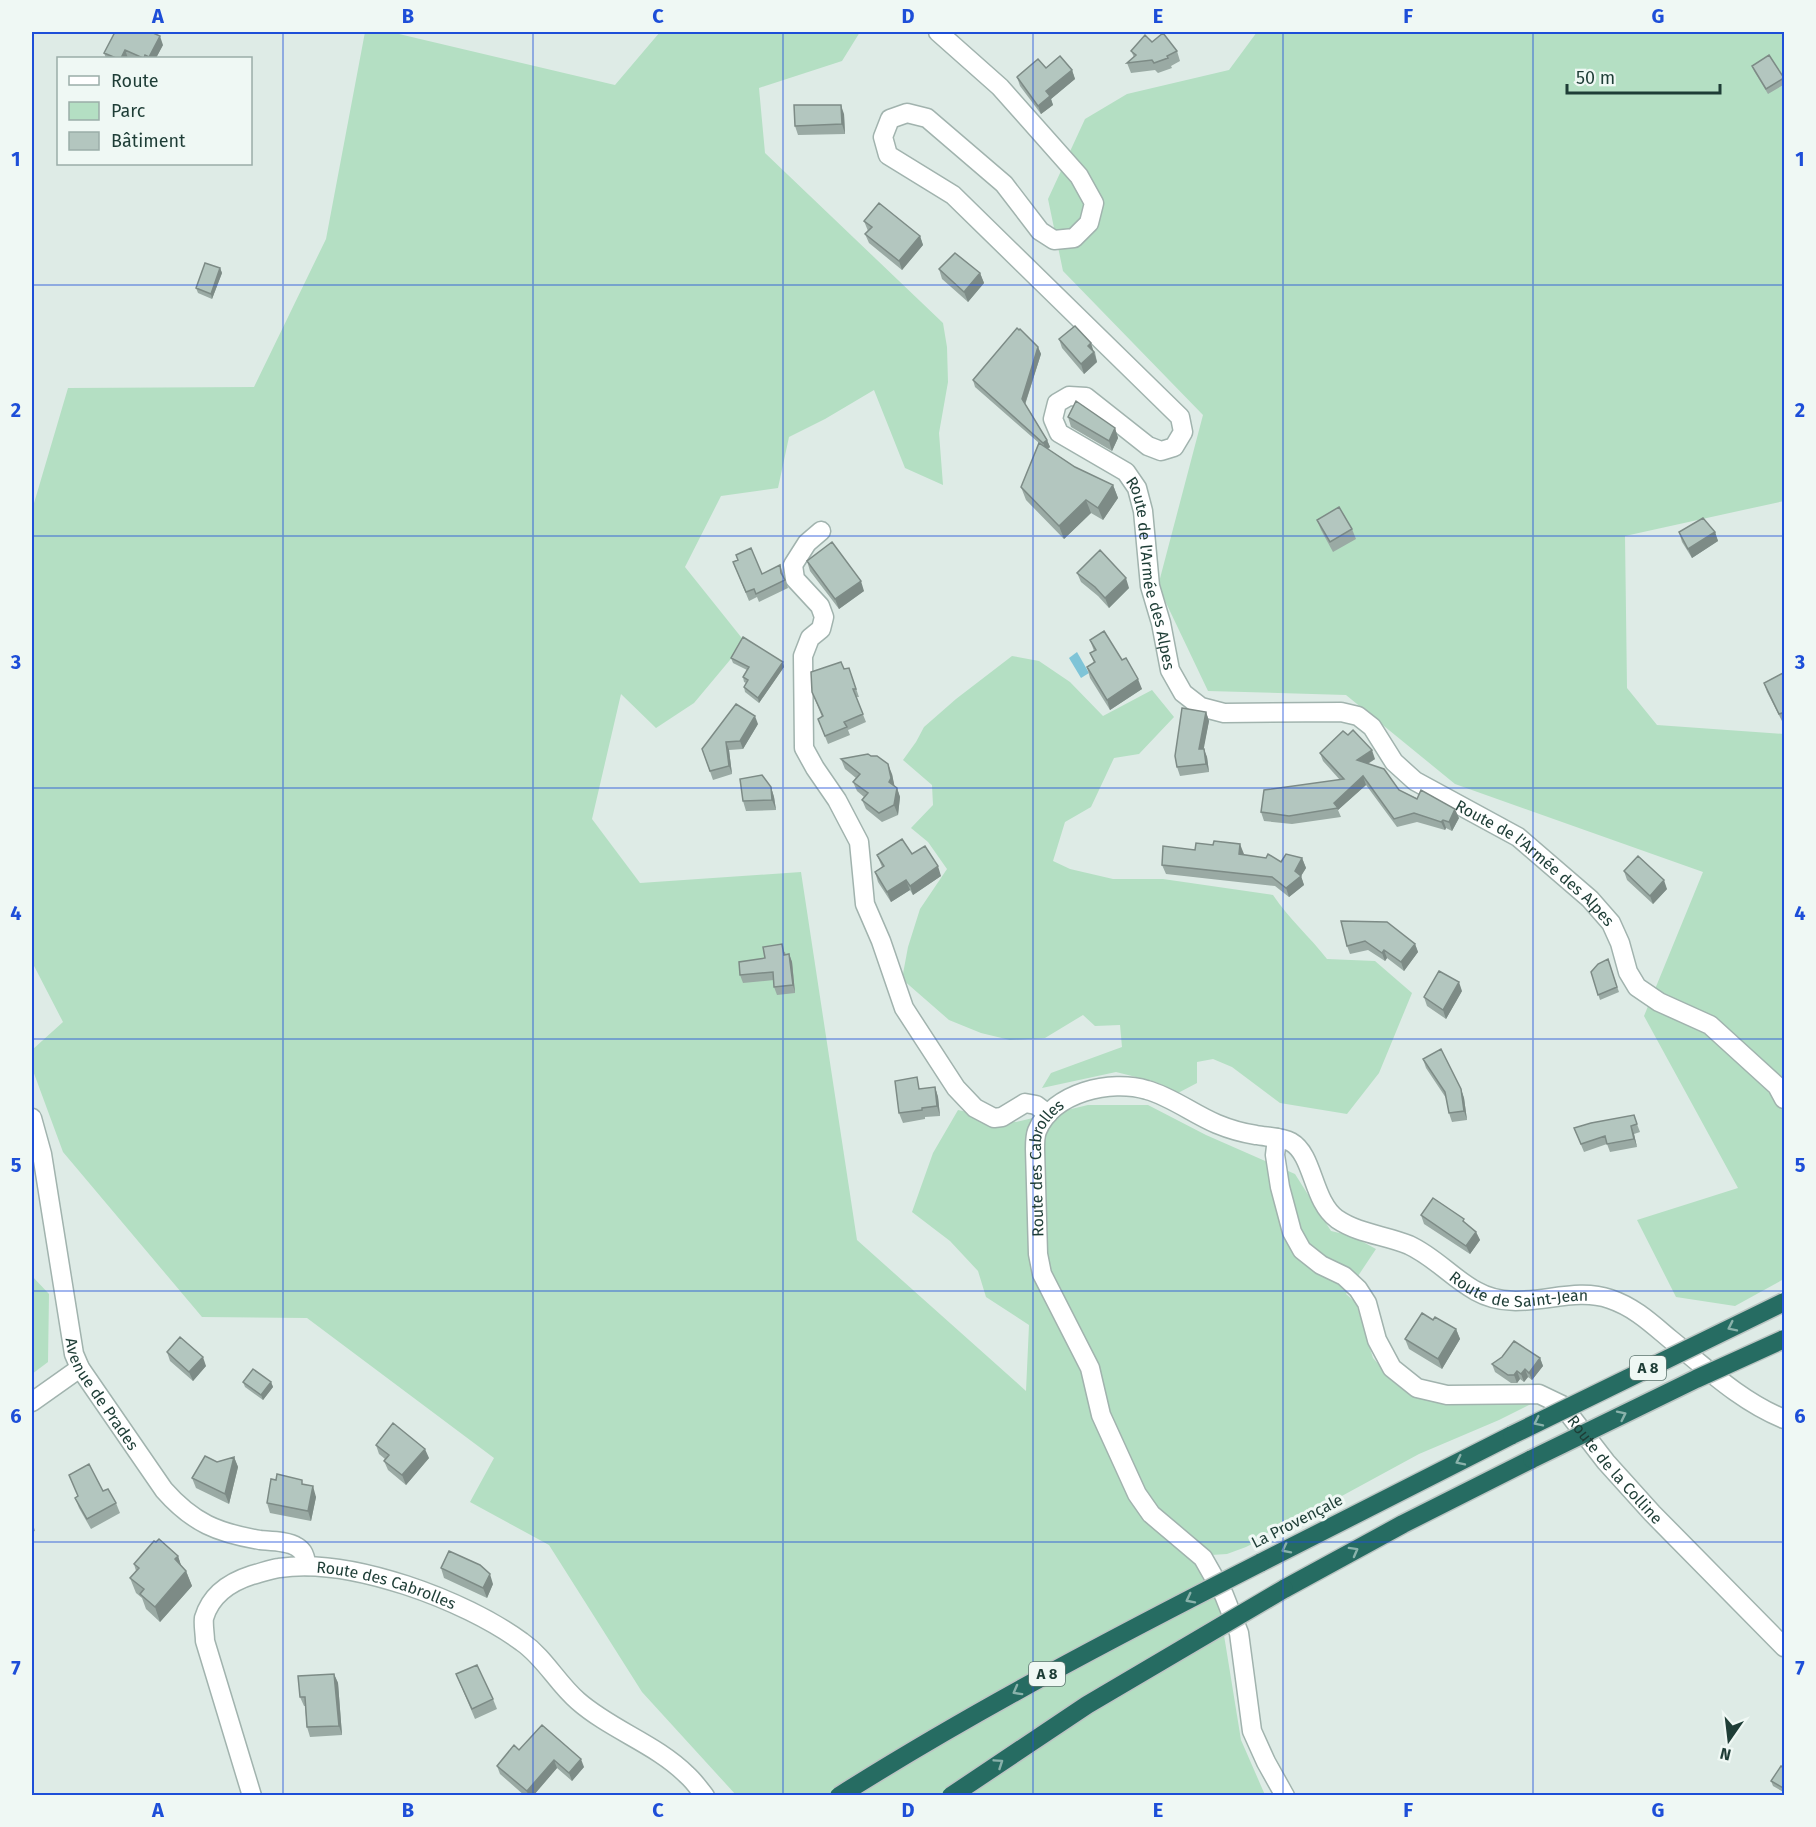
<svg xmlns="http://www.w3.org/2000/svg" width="1816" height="1827" font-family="'Fira Sans',sans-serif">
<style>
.green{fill:#b4dfc3}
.water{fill:#7fc4d7}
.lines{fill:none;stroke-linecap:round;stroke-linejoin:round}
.minor-casing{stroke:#a1b3ae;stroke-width:21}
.tertiary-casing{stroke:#a1b3ae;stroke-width:21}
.motorway-casing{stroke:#bcc5c3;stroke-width:21}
.minor{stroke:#fff;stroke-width:18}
.tertiary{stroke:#fff;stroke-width:18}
.motorway{stroke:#266c62;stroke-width:18}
.motorway-bridge-casing{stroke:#bcc5c3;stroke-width:21;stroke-linecap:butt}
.motorway-bridge{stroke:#266c62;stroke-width:18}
.wall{fill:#9aaaa4}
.shaded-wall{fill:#7d8b86}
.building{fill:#b3c6bf;stroke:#7d8b86;stroke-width:1.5}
.oneway{stroke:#8ab2ab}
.grid{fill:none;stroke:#1d4ed8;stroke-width:1.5;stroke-opacity:0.55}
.labels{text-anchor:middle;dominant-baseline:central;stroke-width:6;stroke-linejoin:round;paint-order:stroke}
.shield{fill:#eff8f4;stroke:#5d756f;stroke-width:1.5}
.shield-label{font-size:15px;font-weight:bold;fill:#1e3d36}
.street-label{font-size:16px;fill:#1e3d36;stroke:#eff8f4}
.neatline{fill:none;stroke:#1d4ed8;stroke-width:2}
.grid-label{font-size:20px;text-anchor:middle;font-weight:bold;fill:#1d4ed8}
</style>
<rect width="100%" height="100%" fill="#deebe6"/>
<path class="green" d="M365,32H399V34L615,85L660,32H860L842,61L759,88L765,153L943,323L947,347L948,382L939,433L943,485L905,468L874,390L825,419L789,437L778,488L721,496L685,567L745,642L694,703L656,728L621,694L592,819L640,883L801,872L857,1240L1026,1391L1029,1325L986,1297L978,1271L950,1241L912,1212L933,1153L958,1110L1016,1122L1088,1105H1148L1206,1135L1295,1174L1331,1231L1352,1236L1376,1249L1346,1294L1356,1303L1373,1358L1397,1385L1420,1396L1537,1401L1499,1420L1419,1454L1305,1516L1283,1521L1256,1542L1246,1547L1227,1554L1211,1555L1241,1740L1265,1795H736L642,1692L549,1545L470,1502L494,1458L307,1318L202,1317L63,1152L32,1068V1050L63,1022L32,962V510L68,388L254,387L326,239Z
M1257,32H1784V501L1625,536L1627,688L1657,725L1784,734V1279L1735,1306L1676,1297L1637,1220L1738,1188L1644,1016L1703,872L1455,784L1346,695L1208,691L1158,586L1203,415L1063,271L1048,199L1085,119L1127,94L1229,70Z
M1012,656L1039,661L1070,682L1103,716L1152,690L1174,717L1139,754L1114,758L1091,807L1065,822L1053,861L1070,869L1113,879H1163L1273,895C1289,919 1310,937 1327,959L1375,961L1412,993L1379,1073L1347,1114L1280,1103L1232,1067L1213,1059L1197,1062V1083L1178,1093L1156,1082L1116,1072L1042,1088L1051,1073L1122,1047L1120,1025L1095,1026L1083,1015L1045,1038L1010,1040L981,1033L949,1020L902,979L908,947L920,909L947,869L928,842L911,828L933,805L932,785L903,760L916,742L924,727L956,699Z
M32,1276L49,1294L48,1362L32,1374Z"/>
<path class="water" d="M1077,652L1089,673L1081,678L1069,658Z"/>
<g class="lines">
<g class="minor-casing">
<g id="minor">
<path d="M821,531L807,543L793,565L795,579L820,606L824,617L821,629L810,638L803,656L804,748L815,768L837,800L859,842L865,904L881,941L904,1008L956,1088L975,1108L994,1118L1002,1117L1025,1103L1036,1105L1048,1114"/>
<path id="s1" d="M32,1118L42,1154L74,1354L80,1368L164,1490C193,1523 218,1533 260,1540C271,1541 288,1541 297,1547C305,1552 305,1558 307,1566"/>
<path id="s2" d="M1277,1138L1275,1155L1280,1187L1292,1232L1302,1250L1321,1265L1344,1276L1358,1289L1367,1303L1377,1340L1392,1368L1417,1388L1447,1395L1539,1394L1562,1405L1606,1462L1652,1513L1784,1647"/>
<path d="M32,1402L80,1368"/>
</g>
</g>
<g class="tertiary-casing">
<g id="tertiary">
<path id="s3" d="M938,32L1000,87L1079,176L1094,203L1089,223L1074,238L1054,240L1040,231L1004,184L927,118L907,113L890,119L883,137L888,155L953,195L1180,417L1183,432L1174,447L1161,451L1148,446L1086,397L1069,396L1057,403L1053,419L1059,433L1126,472L1137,488L1143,511L1150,586L1161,623L1170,670L1183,693L1201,707L1224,713L1341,712L1358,716L1372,727L1394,762L1415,781L1518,837L1590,899L1611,923L1620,943L1628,972L1637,987L1659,1002L1710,1025L1777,1086L1784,1099"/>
<path id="s4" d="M252,1796L205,1641C205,1634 203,1625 204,1618C211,1594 230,1582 252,1575C261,1573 270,1569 279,1568C350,1557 465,1600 522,1642C545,1658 557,1683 578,1701C611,1730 656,1744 687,1775C694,1781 699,1789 705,1796"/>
<path id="s5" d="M1285,1796L1266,1762L1252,1731L1239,1633L1224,1595L1203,1558L1151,1514L1137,1494L1101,1415L1090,1368L1042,1274L1038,1254L1035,1149C1035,1143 1035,1136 1037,1131C1053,1092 1111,1079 1147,1090C1172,1097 1193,1114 1217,1124C1229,1129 1243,1133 1256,1135C1267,1137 1282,1137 1291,1142C1314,1155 1312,1201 1337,1219C1359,1234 1385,1235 1409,1245C1435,1257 1452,1278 1476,1291C1520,1316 1567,1284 1610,1299C1634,1307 1651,1323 1670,1339C1706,1368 1740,1401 1784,1419"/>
</g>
</g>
<g class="motorway-casing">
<path id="motorway" d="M1260,1563L1512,1435
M1284,1589L1403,1524L1532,1459"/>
</g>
<use href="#minor" class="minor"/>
<use href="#tertiary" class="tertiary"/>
<use href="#motorway" class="motorway"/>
<g class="motorway-bridge-casing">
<path id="motorway-bridge" d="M1512,1435L1784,1302
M1532,1459L1696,1379L1784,1339
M839,1796C975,1710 1117,1636 1260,1563
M951,1796L1087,1705L1284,1589"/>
</g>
<use href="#motorway-bridge" class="motorway-bridge"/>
</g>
<path class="wall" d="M1152,42L1177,51L1180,61L1171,66L1172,68L1158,73L1155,70L1131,73L1127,63L1134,57L1131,51Z
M163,45L156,58H106L104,53Z
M1752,66L1784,78L1785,84L1768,94L1754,71Z
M1046,68L1072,70L1075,79L1051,99L1053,105L1041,114L1020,86L1017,77Z
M844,114L845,134L798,135L795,126Z
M864,221L920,236L923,245L902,270L869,243L865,234L868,231Z
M220,268L222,273L212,299L198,293L196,288Z
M939,269L980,273L984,283L968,302L942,279Z
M1019,330L1038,347L1041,354L1025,405L1047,440L1050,447L1048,449L1075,467L1113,485L1118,498L1103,520L1091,513L1064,539L1026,500L1021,487L1039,443L975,387L973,380Z
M1059,339L1095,352L1097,362L1084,374L1062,348Z
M1068,417L1115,428L1118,438L1112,451L1071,427Z
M1317,520L1352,529L1356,539L1333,552L1321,530Z
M1679,532H1715L1718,541L1692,558L1682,542Z
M736,555L762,574L780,565L788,588L759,602L757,597L749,601L733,562L738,560Z
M807,561L864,591L839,609L810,571Z
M1077,573L1129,588L1109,608L1098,596L1081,582Z
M1090,640L1122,660L1142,689L1110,710L1090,678L1087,667L1094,663L1090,653L1094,651Z
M731,658L783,662L784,667L759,703L745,692L744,687L746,683L744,682L743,677L747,670L733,663Z
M849,668L859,697H856L866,722L848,730L850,735L828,744L818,719L822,717L812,692L844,669Z
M1785,672V722L1783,723L1767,692L1764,683Z
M1206,712L1209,721L1203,749L1207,757L1209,772L1180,776L1177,767Z
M758,724L743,749L729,750L732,774L713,780L702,749Z
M1320,753L1375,759L1368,764L1399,790L1459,818L1452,831L1446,828L1445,830L1417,822L1397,827L1366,785L1338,810L1341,817L1292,824L1264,821L1261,812L1340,780L1323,761Z
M841,759L892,774L894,786L897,788L900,797L898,815L882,822L866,809L862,800L864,797L857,791L853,782L856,778L845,769Z
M771,787L774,797L776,810L746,811L743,801Z
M912,854L941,876L913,895L910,890L891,902L878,882L875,872L882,867L877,855Z
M1244,855L1281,862L1302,858L1306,868L1301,876L1304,885L1289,897L1275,886L1166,874L1162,865Z
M1624,871L1667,889L1653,904L1627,880Z
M1341,921L1415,944L1418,952L1404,971L1387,958L1385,961L1368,950L1350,954L1347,946Z
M785,952L786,955L789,954L792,962L795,993L777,995L774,987V980L743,983L740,975L765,958Z
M1608,959L1619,992L1600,1000L1591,972Z
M1462,991L1446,1019L1427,1006L1424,997Z
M1423,1059L1461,1089L1464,1098L1467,1120L1452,1122L1449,1113L1446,1098L1426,1068Z
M935,1087L938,1097L940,1116L925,1117V1119L903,1123L899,1113L921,1089Z
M1637,1124L1640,1132L1634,1134L1637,1147L1610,1152L1607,1144L1584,1152L1574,1128Z
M1421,1215L1466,1224L1476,1232L1480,1240L1470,1254L1424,1224Z
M1433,1320L1456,1329L1460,1339L1442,1369L1409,1349L1405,1339Z
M167,1352L206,1366L193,1381L170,1361Z
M1540,1358L1543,1366L1532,1380L1528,1377L1524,1382L1520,1379L1517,1383H1511L1495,1372L1492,1364Z
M243,1382H271L273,1387L263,1400L245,1387Z
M376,1445L429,1458L406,1485L388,1470L384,1461L385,1459L379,1454Z
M234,1457L238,1467L229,1504L196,1488L192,1478L217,1462Z
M304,1485L316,1497L311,1521L270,1513L267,1503Z
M103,1491L116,1503L120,1513L91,1529L79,1508L75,1498Z
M32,1521L35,1531L32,1532Z
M178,1556L181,1566L186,1571L192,1586L160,1622L146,1609L142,1598L136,1593L130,1578L136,1571L134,1564Z
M441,1568L493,1584L487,1598L444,1578Z
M334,1674L338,1683L342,1735L310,1737L307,1727L305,1706H304L300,1697Z
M456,1674L493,1699L497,1709L475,1719Z
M519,1750L584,1767L572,1781L557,1768L533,1796H525L500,1774L497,1766Z
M1785,1768V1793L1773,1786L1771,1781Z"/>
<path class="shaded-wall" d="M160,36L163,45L156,58H150L149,57Z
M125,50L128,58H121Z
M1072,70L1075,79L1051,99L1053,105L1041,114L1038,106L1046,91Z
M841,105L844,114L845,134L842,124Z
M920,236L923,245L902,270L899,261Z
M220,268L222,273L212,299L211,294Z
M980,273L984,283L968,302L964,292Z
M1091,343L1097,362L1084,374L1081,364L1088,346Z
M1038,347L1041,354L1024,407L1022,399Z
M1115,428L1118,438L1112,451L1109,441Z
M1047,440L1050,447L1046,450L1043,443Z
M1113,485L1118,498L1103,520L1098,508Z
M1086,500L1091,513L1064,539L1059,526Z
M1715,532L1718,541L1692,558L1688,549Z
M1126,578L1129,588L1109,608L1105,598Z
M861,581L864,591L839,609L835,599Z
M783,662L784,667L759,703L758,698Z
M1138,679L1142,689L1110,710L1107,700Z
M1206,712L1209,721L1202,758L1199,749Z
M755,716L758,724L743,749L740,741Z
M726,742L729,750L732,774L729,766Z
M1204,749L1207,757L1209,772L1206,764Z
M1372,750L1375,759L1360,768L1357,760Z
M888,764L892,774L895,788L889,782Z
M1363,776L1366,785L1338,810L1334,803Z
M771,787L774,797L776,810L772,800Z
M897,788L900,797L898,815L894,805Z
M1455,809L1459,818L1452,831L1449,822Z
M1443,820L1446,828L1445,830L1441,822Z
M1240,844L1244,854L1243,864L1239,854Z
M1302,858L1306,868L1301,876L1304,885L1289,897L1286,888Z
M938,866L941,876L913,895L910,886Z
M906,880L910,890L891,902L887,892Z
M1664,880L1667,889L1653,904L1650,896Z
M1415,944L1418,952L1404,971L1401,962Z
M1384,950L1387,958L1385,961L1382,953Z
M789,954L792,962L795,993L793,985Z
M1459,982L1462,991L1446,1019L1443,1010Z
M935,1087L938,1097L940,1116L937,1106Z
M1461,1089L1464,1098L1467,1120L1464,1111Z
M1631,1126L1634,1134L1637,1147L1634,1139Z
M1476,1232L1480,1240L1470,1254L1466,1246Z
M1456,1329L1460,1339L1442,1369L1438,1359Z
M203,1357L206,1366L193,1381L189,1372Z
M1540,1358L1543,1366L1532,1380L1529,1373Z
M1525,1369L1528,1377L1524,1382L1521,1374Z
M1517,1371L1520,1379L1517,1383L1514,1375Z
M271,1382L273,1387L263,1400L261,1395Z
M425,1449L429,1458L406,1485L402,1475Z
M234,1457L238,1467L229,1504L225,1494Z
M313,1486L316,1497L311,1521L308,1511Z
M178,1556L183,1571L175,1559Z
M186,1571L192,1586L160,1622L155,1607Z
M490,1574L493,1584L487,1598L483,1588Z
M334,1674L338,1683L342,1735L339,1726Z
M32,1733L34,1740L32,1745Z
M581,1759L584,1767L572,1781L569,1773Z
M554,1760L557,1768L533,1796H528L527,1791Z"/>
<path class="building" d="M115,32H151L160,36L149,57L145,55L144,58H143L125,50L121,58H116L104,53Z
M1163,33L1177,51L1167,56L1168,58L1154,63L1152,60L1127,63L1136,55L1131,51L1145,35L1152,42Z
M1769,55L1784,78L1766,89L1752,66Z
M1060,56L1072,70L1046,91L1050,96L1038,106L1017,77L1038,59L1046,68Z
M794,105H841L842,124L795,126Z
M879,203L920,236L899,261L865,234L872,227L864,221Z
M955,253L980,273L964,292L939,269Z
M205,263L220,268L211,294L196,288Z
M1075,326L1091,343L1088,346L1094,352L1081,364L1059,339Z
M1017,328L1019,330L1020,329L1038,347L1022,399L1047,440L1043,443L973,380Z
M1076,401L1115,428L1109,441L1068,417Z
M1039,443L1075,467L1113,485L1098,508L1086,500L1059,526L1021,487Z
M1339,507L1352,529L1330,542L1317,520Z
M1703,518L1715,532L1688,549L1679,532Z
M832,542L861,581L835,599L807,561Z
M751,548L762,574L780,565L781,573L785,580L756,594L754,589L746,592L733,562L738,560L736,555Z
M1100,550L1126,578L1105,598L1095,587L1077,573Z
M1104,631L1122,660L1126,658L1138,679L1107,700L1087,667L1095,662L1090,653L1096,650L1090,640Z
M743,637L783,662L758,698L744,687L748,680L743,677L749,667L731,658Z
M841,662L844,669L849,668L856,689H853L863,714L844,722L847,727L825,736L818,719L823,716L812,692L811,672Z
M1785,672V712L1779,714L1764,683Z
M736,704L755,716L740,741L726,742L729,766L710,771L702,749Z
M1182,708L1206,712L1199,749H1204L1206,764L1177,767L1175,756Z
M1353,730L1372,750L1357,760L1384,769L1399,790L1417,799L1421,790L1455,809L1449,822L1443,820L1441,822L1414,813L1394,819L1363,776L1334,803L1338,808L1289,816L1261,812L1264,790L1344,779L1320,753L1343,731L1348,735Z
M868,754L871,756H877L888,764L891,778L889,782L897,788L894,805L879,813L862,800L868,793L853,782L860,774L841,759Z
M762,775L771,787L772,800L743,801L740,779Z
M902,839L912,854L925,846L938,866L910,886L906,880L887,892L875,872L884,866L877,855Z
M1214,841L1240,844L1239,854L1266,858L1268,854L1281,862L1286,854L1302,858L1295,871L1301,876L1286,888L1272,877L1162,865L1163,846L1195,850L1196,843L1213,845Z
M1638,856L1664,880L1650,896L1624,871Z
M1341,921L1387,922L1415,944L1401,962L1384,950L1382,953L1365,941L1347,946Z
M782,944L784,955L789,954L793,985L774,987L773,972L740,975L739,962L765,958L763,947Z
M1608,959L1617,987L1598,995L1591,972L1598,964Z
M1439,971L1459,982L1443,1010L1424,997Z
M1441,1049L1461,1089L1464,1111L1449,1113L1445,1092L1423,1059Z
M917,1077L919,1089L935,1087L937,1106L922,1108V1110L899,1113L895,1081Z
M1634,1115L1637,1124L1631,1126L1634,1139L1607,1144L1605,1136L1581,1144L1574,1128L1591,1123Z
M1433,1198L1464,1219L1463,1221L1476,1232L1466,1246L1421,1215Z
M1422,1313L1433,1320L1435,1317L1456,1329L1438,1359L1405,1339Z
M180,1337L203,1357L189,1372L167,1352Z
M1514,1341L1540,1358L1529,1373L1525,1369L1521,1374L1517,1371L1514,1375H1508L1492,1364L1502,1357Z
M253,1369L271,1382L261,1395L243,1382Z
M393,1423L425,1449L402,1475L384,1461L389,1455L376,1445Z
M205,1456L217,1462L234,1457L225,1494L192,1478Z
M89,1464L103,1491L108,1489L116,1503L87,1519L75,1498L78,1496L69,1475Z
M277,1474L302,1480V1484L313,1486L308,1511L267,1503L271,1479L276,1480Z
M159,1539L178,1556L175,1559L186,1571L155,1607L140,1594L144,1589L130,1578L139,1568L134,1564L154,1541L156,1542Z
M449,1551L480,1565L490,1574L483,1588L441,1568Z
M477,1665L493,1699L472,1709L456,1674Z
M334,1674L339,1726L307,1727L305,1697H300L298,1676Z
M542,1725L581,1759L569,1773L554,1760L527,1791L497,1766L514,1745L519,1750Z
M1781,1766L1785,1768V1789L1771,1781Z"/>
<defs><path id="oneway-chevron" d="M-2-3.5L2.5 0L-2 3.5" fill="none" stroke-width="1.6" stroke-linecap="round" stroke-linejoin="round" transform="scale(1.5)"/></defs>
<g class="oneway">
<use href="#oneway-chevron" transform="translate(1732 1327) rotate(154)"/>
<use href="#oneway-chevron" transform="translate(1622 1415) rotate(-26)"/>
<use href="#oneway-chevron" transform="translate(1538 1422) rotate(154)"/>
<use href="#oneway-chevron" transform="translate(1460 1461) rotate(154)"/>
<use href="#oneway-chevron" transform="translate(1286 1549) rotate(153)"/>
<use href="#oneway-chevron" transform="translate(1354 1551) rotate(-29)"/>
<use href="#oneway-chevron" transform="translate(1190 1599) rotate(153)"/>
<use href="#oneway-chevron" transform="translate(1017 1691) rotate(151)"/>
<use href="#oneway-chevron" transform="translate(999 1763) rotate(-34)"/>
</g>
<path class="grid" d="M283,32V1796M533,32V1796M783,32V1796M1033,32V1796M1283,32V1796M1533,32V1796M32,285H1784M32,536H1784M32,788H1784M32,1039H1784M32,1291H1784M32,1542H1784"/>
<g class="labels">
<g class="shield">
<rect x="1630" y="1356" width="36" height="24" rx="4.5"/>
<rect x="1029" y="1662" width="36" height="24" rx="4.5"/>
</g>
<g class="shield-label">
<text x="1648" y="1368">A 8</text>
<text x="1047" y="1674">A 8</text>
</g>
<g class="street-label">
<text stroke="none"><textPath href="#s3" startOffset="1328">Route de l'Armée des Alpes</textPath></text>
<text stroke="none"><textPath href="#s3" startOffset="1868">Route de l'Armée des Alpes</textPath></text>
<text stroke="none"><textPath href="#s5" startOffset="698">Route des Cabrolles</textPath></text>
<text stroke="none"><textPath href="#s5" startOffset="1305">Route de Saint-Jean</textPath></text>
<text stroke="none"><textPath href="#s1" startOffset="288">Avenue de Prades</textPath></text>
<text stroke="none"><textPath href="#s2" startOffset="536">Route de la Colline</textPath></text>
<text transform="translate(1297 1521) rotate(-27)">La Provençale</text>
<text stroke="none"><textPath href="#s4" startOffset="390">Route des Cabrolles</textPath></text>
</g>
</g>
<rect width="1816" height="1827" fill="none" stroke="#eff8f4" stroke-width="66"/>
<rect x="57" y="57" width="195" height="108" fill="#eff8f4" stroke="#9bada8" stroke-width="1.5"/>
<rect x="69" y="76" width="30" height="9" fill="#ffffff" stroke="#9bada8" stroke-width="1.5"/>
<text x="111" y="87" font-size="18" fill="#1e3d36">Route</text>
<rect x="69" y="102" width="30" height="18" fill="#b4dfc3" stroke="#9bada8" stroke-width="1.5"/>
<text x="111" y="117" font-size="18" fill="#1e3d36">Parc</text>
<rect x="69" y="132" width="30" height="18" fill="#b3c6bf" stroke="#9bada8" stroke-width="1.5"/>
<text x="111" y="147" font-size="18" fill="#1e3d36">Bâtiment</text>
<g transform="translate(1729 1740) rotate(194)" stroke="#eff8f4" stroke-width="4.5" paint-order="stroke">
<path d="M0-4.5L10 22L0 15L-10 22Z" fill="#1e3d36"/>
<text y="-9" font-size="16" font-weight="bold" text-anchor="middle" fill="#1e3d36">N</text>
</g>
<path d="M1567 84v9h153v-9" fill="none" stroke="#1e3d36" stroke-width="3"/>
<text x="1576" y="84" font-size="18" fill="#1e3d36" stroke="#eff8f4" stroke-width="4.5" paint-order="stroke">50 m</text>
<rect x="33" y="33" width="1750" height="1761" class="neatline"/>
<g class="grid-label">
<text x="158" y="23">A</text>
<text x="408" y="23">B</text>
<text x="658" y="23">C</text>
<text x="908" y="23">D</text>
<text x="1158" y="23">E</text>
<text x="1408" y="23">F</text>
<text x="1658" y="23">G</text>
<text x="16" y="166">1</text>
<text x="1800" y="166">1</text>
<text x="16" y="417">2</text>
<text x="1800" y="417">2</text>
<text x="16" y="669">3</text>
<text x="1800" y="669">3</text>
<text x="16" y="920">4</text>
<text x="1800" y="920">4</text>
<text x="16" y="1172">5</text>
<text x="1800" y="1172">5</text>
<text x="16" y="1423">6</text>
<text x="1800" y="1423">6</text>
<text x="16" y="1675">7</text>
<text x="1800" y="1675">7</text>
<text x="158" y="1817">A</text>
<text x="408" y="1817">B</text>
<text x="658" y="1817">C</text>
<text x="908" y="1817">D</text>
<text x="1158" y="1817">E</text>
<text x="1408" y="1817">F</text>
<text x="1658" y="1817">G</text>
</g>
</svg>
